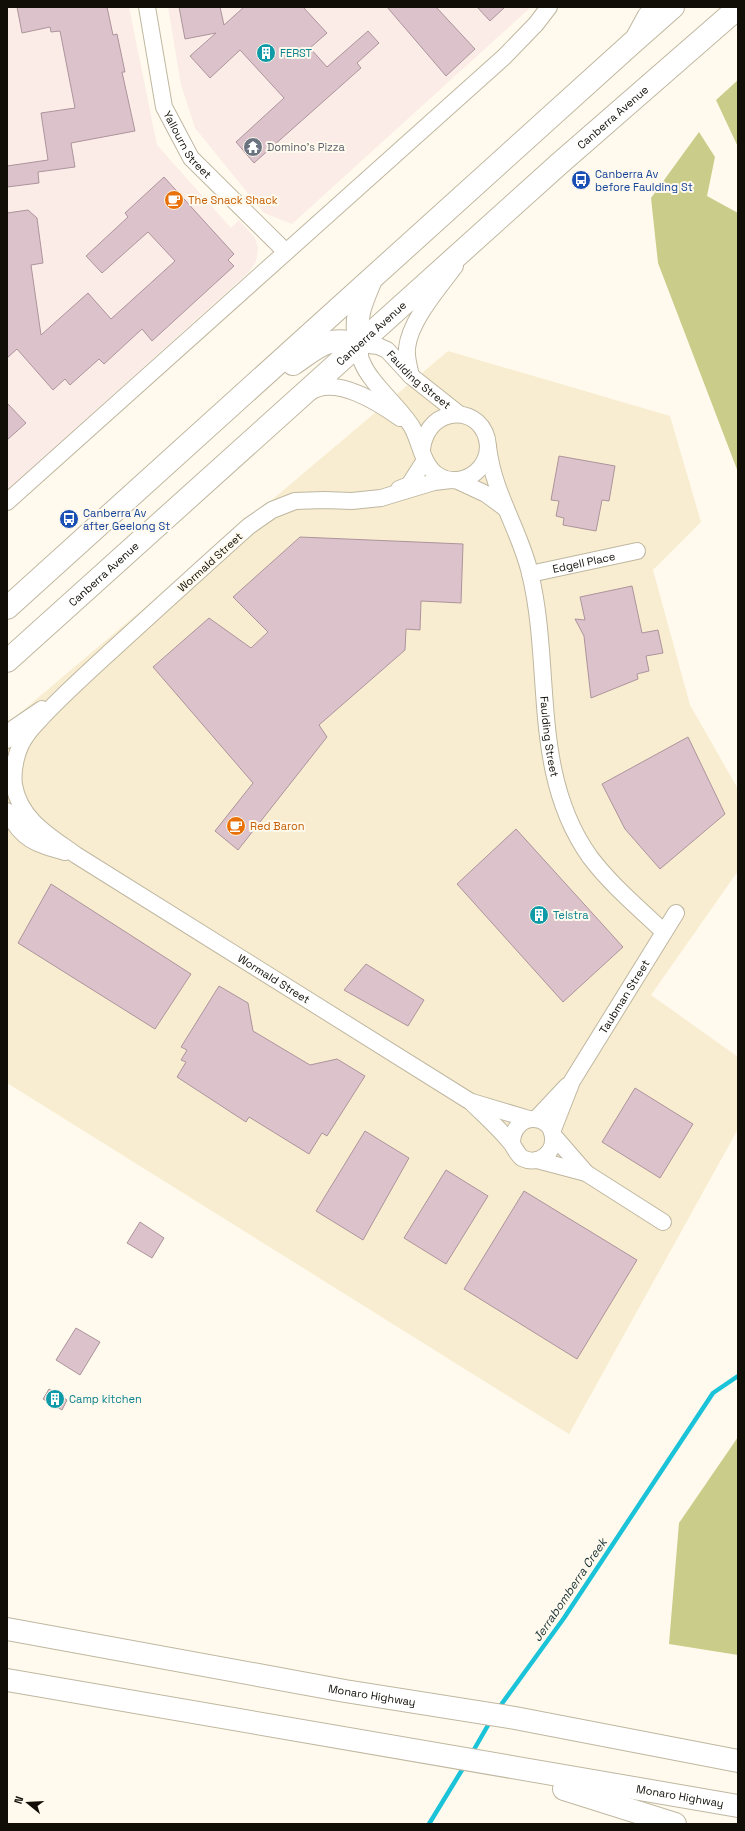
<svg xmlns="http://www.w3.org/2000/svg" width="745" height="1831" font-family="'Space Grotesk',sans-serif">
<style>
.built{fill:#f8edd0}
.industrial{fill:#fcece8}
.green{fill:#c9cd89}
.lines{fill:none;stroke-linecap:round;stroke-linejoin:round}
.stream{stroke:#1bc3d8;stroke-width:4.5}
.building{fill:#dcc2ca;stroke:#ad949c}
.minor-casing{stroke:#bfb7a1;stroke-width:18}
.highway-casing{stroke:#bfb7a1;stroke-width:24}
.minor{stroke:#fff;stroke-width:16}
.highway{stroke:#fff;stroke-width:22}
.labels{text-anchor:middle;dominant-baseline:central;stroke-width:4;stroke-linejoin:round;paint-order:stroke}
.culture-label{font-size:11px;fill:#0d838f;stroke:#fffaed;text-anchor:start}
.street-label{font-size:11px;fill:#100e07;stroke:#fffaed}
.worship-label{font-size:11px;fill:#5b616d;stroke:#fffaed;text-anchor:start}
.transit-label{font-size:11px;fill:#164399;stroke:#fffaed;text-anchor:start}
.food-label{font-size:11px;fill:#c56008;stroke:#fffaed;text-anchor:start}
.water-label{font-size:12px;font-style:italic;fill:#1a3337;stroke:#fffaed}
</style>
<rect width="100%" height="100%" fill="#fffaed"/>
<path class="built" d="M448,351L670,416L701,522L653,570L690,705L738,789V871L651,995L738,1057V1129L569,1434L7,1083V724Z"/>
<path class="industrial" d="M7,7H129L157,145L231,228L239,220L255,238L258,248L256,262L248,273L7,490Z
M168,7H531L292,224L264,213L195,128L181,85Z"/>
<path class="green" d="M738,80V147L716,100Z
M699,132L715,157L707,196L738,213V472L658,263L651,198Z
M738,1437V1655L669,1644L679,1523Z"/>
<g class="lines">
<path class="stream" d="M498,1709L564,1618L713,1393L738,1376
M472,1753L491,1720
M429,1824L465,1765"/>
</g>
<path class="building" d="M17,7H107L113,35L117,34L125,72H122L135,131L71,143L75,167L38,172L39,183L7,187V166L48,160L41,113L75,108L60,31L51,32L50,27L22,33Z
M179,7H220L224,25L244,7H303L327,33L310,48L327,67L368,31L379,43L357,63L361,68L254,163L236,142L284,98L240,50L210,78L190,56L216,33L185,39Z
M387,7H436L475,49L446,76Z
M477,7H505L490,21Z
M164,177L234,254L228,260L234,266L152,341L142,329L104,364L99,359L70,385L65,379L53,390L17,349L7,358V213L28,210L37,218L43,263L31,265L41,335L88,293L111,319L175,261L148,232L102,273L86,256L128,217L125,213Z
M7,403L26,423L7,440Z
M559,456L615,466L609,501L602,500L596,531L563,525L564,518L556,516L559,501L551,500Z
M300,537L463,544L461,603L421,601L420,630L406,629L405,650L319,725L327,737L238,850L215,831L253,783L153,667L209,618L251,648L268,632L233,597Z
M632,586L642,633L658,630L663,653L646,656L649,671L637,674L638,679L591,698L584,636L575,619L585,620L580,597Z
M688,737L725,814L660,869L625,829L602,784Z
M516,829L623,947L563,1002L457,884Z
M51,884L191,974L155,1029L18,943Z
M366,964L424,1000L408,1026L344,990Z
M219,986L248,1003L253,1031L310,1065L337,1059L365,1076L327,1136L322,1133L309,1154L249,1117L246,1122L177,1077L186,1062L181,1060L187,1050L181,1047Z
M635,1088L693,1124L660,1178L602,1142Z
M365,1131L409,1158L363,1240L316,1211Z
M446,1170L488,1196L446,1264L404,1238Z
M524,1191L637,1260L577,1359L464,1289Z
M140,1222L164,1238L152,1258L127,1243Z
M76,1328L100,1342L80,1375L56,1360Z
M49,1389L67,1400L62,1410L43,1399Z"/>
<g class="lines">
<g class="minor-casing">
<g id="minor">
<path id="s1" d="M147,7L164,107L191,158L286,252"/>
<path d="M634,37L646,15L654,7"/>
<path d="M411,376C409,367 406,357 407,348C410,320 439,288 455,266"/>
<path d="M309,393C334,374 379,403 400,418"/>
<path id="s2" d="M488,447C494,495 519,528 530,573C553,668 530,773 590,857C611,885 639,908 664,932"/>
<path id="s3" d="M422,449C428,403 485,404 488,446C488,456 483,466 476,472C466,481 450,483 439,476C422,466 421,443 412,427C399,406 370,383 362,362C359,357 360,350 360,344L378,346L387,350L411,376L459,414"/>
<path id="s4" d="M451,480L434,482L381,498L352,501L324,500L295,501L272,510L249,526C202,568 156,610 110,652C87,673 65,693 44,715C38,722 31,728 26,736C17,748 12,769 14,785C20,820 50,836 76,855L471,1102C484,1115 499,1128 511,1143C515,1148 517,1154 522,1158C530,1162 539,1161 545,1156C550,1152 553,1146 553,1140C554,1112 512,1111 512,1144"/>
<path d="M456,480L486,494L505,508"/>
<path d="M399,489L409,485L425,460"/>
<path d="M7,502L504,57L536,24L549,7"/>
<path id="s5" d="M530,574L637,551"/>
<path d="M7,740L14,728L42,709"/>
<path d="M7,811C22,840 36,844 65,852"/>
<path d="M472,1102L529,1119"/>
<path d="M536,1119L567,1086"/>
<path id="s6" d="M552,1132L572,1081L676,913"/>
<path d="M553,1135L586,1173L663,1222"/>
<path d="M537,1160L586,1173"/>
</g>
</g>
<g class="highway-casing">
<g id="highway">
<path d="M360,344C354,319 360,305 370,282"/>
<path d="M293,364C320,346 325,336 360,344"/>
<path d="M7,608L631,44L673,7"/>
<path id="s7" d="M7,661L559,164L738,8"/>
<path id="s8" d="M7,1629L345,1691L515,1718L738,1761"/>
<path id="s9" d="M7,1680L738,1806"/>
<path d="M564,1789L675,1824"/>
</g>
</g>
<use href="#minor" class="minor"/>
<use href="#highway" class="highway"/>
</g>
<defs>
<g id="building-disc" transform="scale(1)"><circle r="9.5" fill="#0f9aa8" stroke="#fffaed"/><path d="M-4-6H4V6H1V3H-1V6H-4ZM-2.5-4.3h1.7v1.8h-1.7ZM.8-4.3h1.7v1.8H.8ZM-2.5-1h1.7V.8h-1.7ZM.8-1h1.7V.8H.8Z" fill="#fff"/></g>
<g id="temple-disc" transform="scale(1)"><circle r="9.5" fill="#6b7280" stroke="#fffaed"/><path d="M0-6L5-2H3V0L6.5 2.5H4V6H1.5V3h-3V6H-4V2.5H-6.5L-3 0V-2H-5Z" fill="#fff"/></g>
<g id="bus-disc" transform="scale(1)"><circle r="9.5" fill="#1a4fb4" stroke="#fffaed"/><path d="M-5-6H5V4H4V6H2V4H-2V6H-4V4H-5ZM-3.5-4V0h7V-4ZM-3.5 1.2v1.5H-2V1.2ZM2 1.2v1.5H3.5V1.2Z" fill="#fff"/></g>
<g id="cafe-disc" transform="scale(1)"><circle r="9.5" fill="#e8710a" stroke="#fffaed"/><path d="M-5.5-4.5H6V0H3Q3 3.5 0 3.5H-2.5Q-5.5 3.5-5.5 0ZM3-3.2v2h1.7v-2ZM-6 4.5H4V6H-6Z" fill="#fff"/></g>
</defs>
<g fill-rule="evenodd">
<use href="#building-disc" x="266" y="53"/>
<use href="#temple-disc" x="253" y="147"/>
<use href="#bus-disc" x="581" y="180"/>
<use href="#cafe-disc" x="174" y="200"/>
<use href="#bus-disc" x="69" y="519"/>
<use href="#cafe-disc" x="236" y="826"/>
<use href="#building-disc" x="539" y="915"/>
<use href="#building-disc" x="55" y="1399"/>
</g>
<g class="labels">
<g class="culture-label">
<text x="280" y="53">FERST</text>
<text x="553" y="915">Telstra</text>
<text x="69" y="1399">Camp kitchen</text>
</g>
<g class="street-label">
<text stroke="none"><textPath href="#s7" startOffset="814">Canberra Avenue</textPath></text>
<text stroke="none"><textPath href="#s1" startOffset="146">Yallourn Street</textPath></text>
<text stroke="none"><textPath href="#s7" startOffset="490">Canberra Avenue</textPath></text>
<text stroke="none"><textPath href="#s3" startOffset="401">Faulding Street</textPath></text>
<text transform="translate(210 562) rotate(-42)">Wormald Street</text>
<text stroke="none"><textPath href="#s5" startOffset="55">Edgell Place</textPath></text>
<text stroke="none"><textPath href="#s7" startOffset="130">Canberra Avenue</textPath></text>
<text stroke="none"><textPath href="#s2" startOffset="298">Faulding Street</textPath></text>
<text stroke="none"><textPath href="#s4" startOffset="899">Wormald Street</textPath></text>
<text stroke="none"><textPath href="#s6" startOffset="154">Taubman Street</textPath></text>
<text stroke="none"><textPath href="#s8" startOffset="371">Monaro Highway</textPath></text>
<text stroke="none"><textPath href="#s9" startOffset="683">Monaro Highway</textPath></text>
</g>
<g class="worship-label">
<text x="267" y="147">Domino's Pizza</text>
</g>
<g class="transit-label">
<text x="595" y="174">Canberra Av<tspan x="595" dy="13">before Faulding St</tspan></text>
<text x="83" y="513">Canberra Av<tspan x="83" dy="13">after Geelong St</tspan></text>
</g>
<g class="food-label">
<text x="188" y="200">The Snack Shack</text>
<text x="250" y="826">Red Baron</text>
</g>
<g class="water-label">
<text transform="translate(570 1590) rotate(-56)">Jerrabomberra Creek</text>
</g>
</g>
<rect width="745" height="1831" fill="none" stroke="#100e07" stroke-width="16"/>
<g transform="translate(28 1803) rotate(288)" stroke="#fffaed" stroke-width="3" paint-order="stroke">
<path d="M0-3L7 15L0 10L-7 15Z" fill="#100e07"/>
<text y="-6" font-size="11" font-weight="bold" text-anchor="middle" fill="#100e07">N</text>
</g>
</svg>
